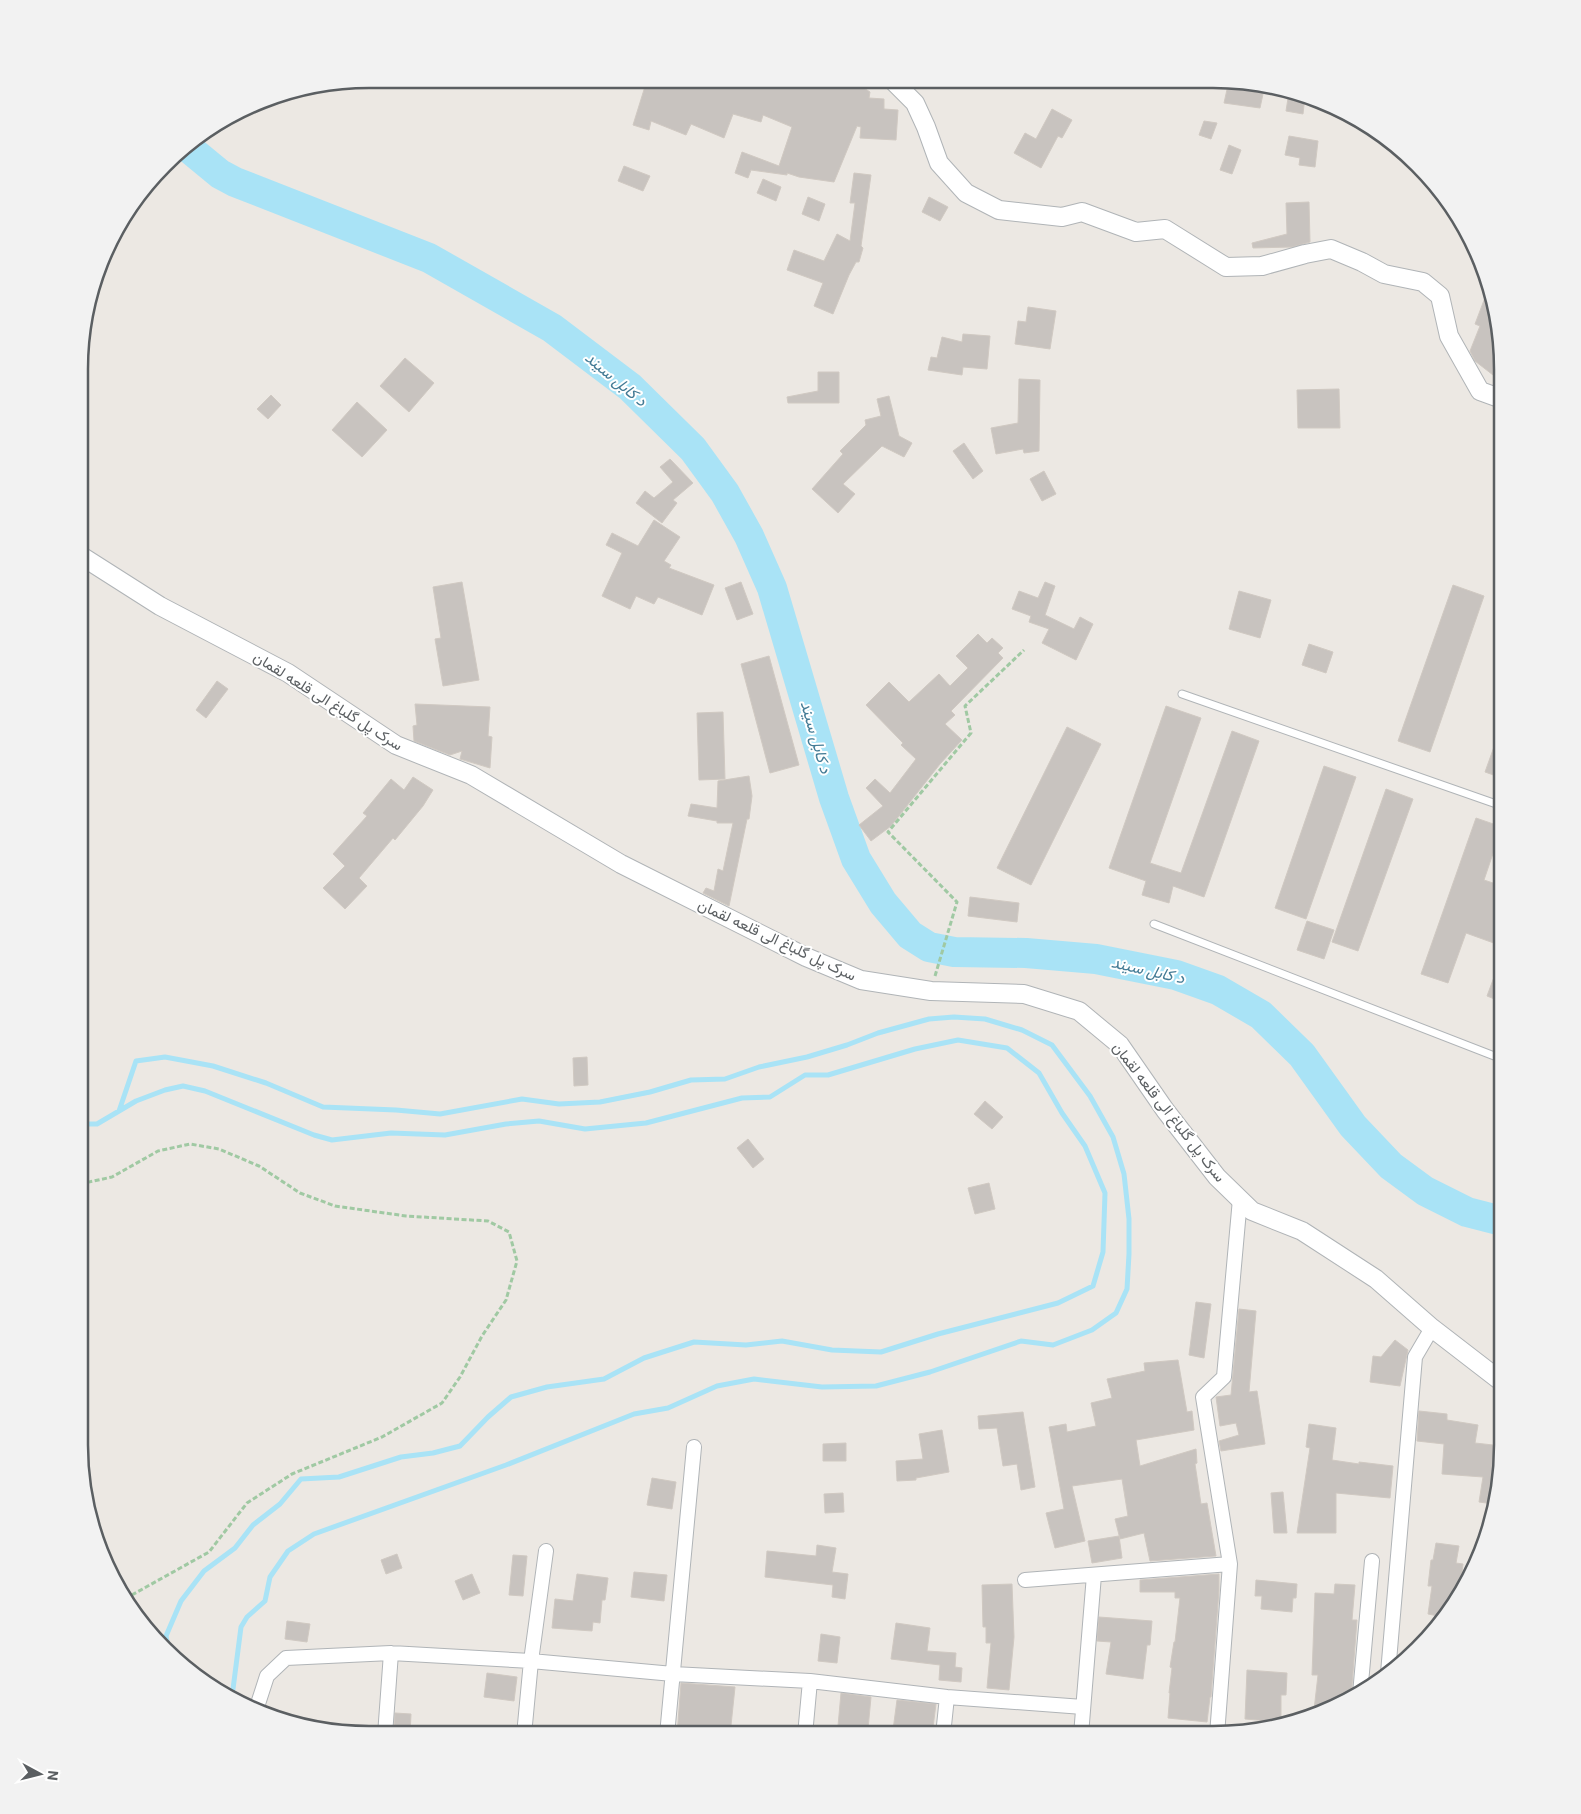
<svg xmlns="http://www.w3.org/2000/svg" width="1581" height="1814" font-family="Roboto,Vazirmatn,sans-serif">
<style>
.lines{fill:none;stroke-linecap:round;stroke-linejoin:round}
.stream{stroke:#a9e3f6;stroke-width:5}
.river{stroke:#a9e3f6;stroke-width:30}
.building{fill:#c8c3bf;stroke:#d0c9c2}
.service-casing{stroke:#b0b4b7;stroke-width:9}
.minor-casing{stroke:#b0b4b7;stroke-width:16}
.tertiary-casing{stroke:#b0b4b7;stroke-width:20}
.path{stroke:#a0c9a3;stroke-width:3;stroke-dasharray:5 2.5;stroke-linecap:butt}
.service{stroke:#fff;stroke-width:7}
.minor{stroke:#fff;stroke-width:14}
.tertiary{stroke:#fff;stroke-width:18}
.labels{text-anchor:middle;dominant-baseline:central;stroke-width:4;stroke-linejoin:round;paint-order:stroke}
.street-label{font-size:15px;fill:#5b5f62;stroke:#fff}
.water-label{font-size:16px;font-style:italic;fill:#437b95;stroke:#fff}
.rim{fill:none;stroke:#5b5f62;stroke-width:2.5}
</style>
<rect width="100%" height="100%" fill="#ece8e3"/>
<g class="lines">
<path class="stream" d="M119,1111L136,1061L165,1057L213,1066L266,1083L323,1107L396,1110L440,1114L522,1099L559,1104L600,1102L650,1092L691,1080L725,1079L759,1067L807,1057L847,1045L878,1033L929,1019L954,1017L985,1019L1022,1030L1052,1045L1090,1096L1113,1137L1124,1174L1129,1219V1254L1127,1289L1116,1313L1092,1330L1053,1345L1021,1341L930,1372L876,1386L822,1387L754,1379L717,1386L668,1408L634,1414L506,1465L314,1534L288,1551L270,1577L265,1601L247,1617L241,1627L233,1689L229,1697
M80,1124H97L136,1101L165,1090L183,1086L205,1091L314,1135L332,1140L391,1133L445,1135L506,1124L539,1121L585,1129L646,1123L742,1098L770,1097L805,1075H828L915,1049L958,1040L1007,1048L1039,1073L1062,1113L1085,1146L1105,1193L1103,1252L1093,1286L1058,1303L938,1334L881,1352L832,1350L782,1341L746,1345L694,1342L644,1358L604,1379L547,1387L511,1397L488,1417L460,1446L433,1453L401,1457L339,1477L301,1479L280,1504L253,1525L235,1548L204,1571L181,1601L166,1636L170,1656"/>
<path class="river" d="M186,146L220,174L235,182L429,258L552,328L630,387L693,449L725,493L749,536L772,588L834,798L856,859L883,903L910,935L929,947L954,952L1026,953L1096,959L1176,975L1218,990L1261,1015L1302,1055L1353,1126L1391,1166L1425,1191L1467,1212L1502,1221"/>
</g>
<path class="building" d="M647,80H804L816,86L821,80H835L847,89L852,80L870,92L869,98L884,99V109L898,110L896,140L860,138L861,127L857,126L834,182L799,177L787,173V175L751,170L748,178L735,173L742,152L779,166L792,127L763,115L761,122L733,114L724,138L691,124L686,135L651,121L649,130L633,125Z
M1228,85L1263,94L1260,108L1224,103Z
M1289,92L1305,96L1303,114L1286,111Z
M1052,109L1072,120L1062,138L1058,136L1041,168L1014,153L1025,133L1036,139Z
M1204,121L1217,123L1211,139L1199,135Z
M1289,136L1318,141L1315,167L1299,165L1300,158L1285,155Z
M1229,145L1241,150L1232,174L1220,170Z
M624,166L650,176L643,191L618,181Z
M854,173L871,175L861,246L863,248L859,262H856L849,275L833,314L814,306L823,283L787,270L794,250L824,261L837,234L850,241L855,203H850Z
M763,179L781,187L776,201L757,193Z
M808,197L825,204L819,221L802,214Z
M929,197L948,207L940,221L922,212Z
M1309,202L1310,242L1292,247L1253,248L1252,243L1287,234L1286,203Z
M1489,287L1494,307L1502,368V382L1475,361L1470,351L1480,326L1475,324Z
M1028,307L1056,311L1050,349L1015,344L1018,321L1026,322Z
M963,334L990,336L987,369L963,367L962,375L928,370L931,357L937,358L942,337L962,342Z
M405,358L434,383L409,412L380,386Z
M818,372H839V403H788L787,397L818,391Z
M1019,379L1040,380L1039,451L1024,453L1023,449L996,454L991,428L1018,423Z
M1339,389L1340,428H1298L1297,390Z
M271,395L281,405L268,419L257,409Z
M889,396L899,436L912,443L904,457L882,446L843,484L855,494L838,513L812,489L843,454L840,451L866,425L865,420L881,416L877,399Z
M357,402L387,430L362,457L332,430Z
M964,443L983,471L973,479L953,451Z
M670,459L693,483L673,500L677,503L662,523L636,503L645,491L654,498L673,482L660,467Z
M1044,471L1056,494L1042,501L1030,479Z
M654,520L680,537L664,561L671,565L669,568L714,585L702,615L658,597L654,604L636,596L630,609L602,596L622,553L606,545L612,533L638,546Z
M462,582L479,680L443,686L435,639L441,638L433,587Z
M741,582L753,614L737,620L725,588Z
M1045,582L1055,586L1045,615L1074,629L1080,617L1093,624L1076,660L1042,643L1049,629L1029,622L1031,616L1012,609L1019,591L1038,598Z
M1453,585L1484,596L1430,752L1398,741Z
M1239,591L1271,600L1260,638L1229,629Z
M978,634L987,643L992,638L1003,648L998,653L1003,658L951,711L955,715L945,724L962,740L940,764L891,826L871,841L859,825L883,806L866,788L875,779L890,793L916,759L901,745L903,743L866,705L889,682L909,702L939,674L950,686L968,668L956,656Z
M1309,644L1333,652L1326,673L1302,665Z
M769,656L799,765L770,773L741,664Z
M217,681L228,689L206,718L196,710Z
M415,704L490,707L488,736L492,737L490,768L460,759L462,751L450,755L414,741L413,726L417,725Z
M1166,706L1201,718L1150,863L1181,873L1232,731L1259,741L1204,897L1173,886L1169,903L1142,895L1146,881L1109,868Z
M723,712L725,779L699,780L697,713Z
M1067,727L1101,744L1031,885L997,868Z
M1500,730L1502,731V778L1485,772Z
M1324,766L1356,777L1306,919L1275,908Z
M749,776L752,796L749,819H747L729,906L703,893L706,888L714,891L718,869L723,871L733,823H717V821L688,816L691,804L717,808L718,781Z
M413,777L433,790L423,806L395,840L393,838L359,878L367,886L345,909L323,888L345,866L333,854L367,816L363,813L391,779L404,790Z
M1386,789L1413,799L1358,951L1332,942Z
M1476,818L1502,827L1484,880L1502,886V946L1466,933L1448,983L1421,974Z
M970,897L1019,903L1017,922L968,916Z
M1307,921L1334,930L1324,959L1297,950Z
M1500,961H1502V1002L1487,996Z
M587,1057L588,1085L574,1086L573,1058Z
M985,1101L1003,1117L992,1129L974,1114Z
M748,1139L764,1159L753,1168L737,1148Z
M989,1183L995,1209L975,1214L968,1188Z
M1196,1302L1211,1304L1204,1358L1189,1355Z
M1239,1309L1256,1311L1249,1392L1257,1391L1265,1444L1221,1451L1219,1441L1239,1435L1236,1423L1220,1426L1216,1397L1231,1395Z
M1395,1340L1408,1350L1400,1386L1370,1382L1373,1356L1381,1357Z
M1178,1360L1187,1412L1192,1411L1194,1430L1136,1440L1140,1466L1196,1449L1197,1463L1195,1464L1201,1504L1207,1503L1216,1556L1150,1561L1144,1533L1120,1539L1115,1519L1128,1516L1122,1479L1072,1486L1085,1541L1055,1548L1046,1513L1064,1509L1049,1427L1066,1424L1067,1432L1096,1426L1091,1403L1112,1398L1107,1379L1145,1371L1144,1363Z
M1419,1411L1447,1414V1420L1478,1425L1475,1443L1502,1446V1465L1494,1504L1479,1502L1483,1477L1442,1474L1444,1444L1417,1441Z
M1023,1412L1035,1487L1021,1490L1017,1464L1003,1466L997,1428L979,1429L978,1416Z
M1309,1424L1336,1428L1332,1460L1359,1464V1462L1393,1466L1390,1498L1336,1493V1533H1297L1310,1448L1306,1447Z
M942,1430L949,1472L916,1478V1480L897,1481L896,1461L923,1459L919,1434Z
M846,1443V1461H823V1444Z
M652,1478L676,1482L672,1509L647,1505Z
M1283,1492L1287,1533H1274L1271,1493Z
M843,1493L844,1512L825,1513L824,1494Z
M1119,1536L1122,1558L1092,1563L1088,1541Z
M1436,1543L1459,1546L1456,1563L1463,1564L1459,1597L1443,1617L1428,1614L1432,1586H1428L1431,1560H1433Z
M817,1545L836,1548L832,1572L848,1574L845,1599L832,1597L833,1585L765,1577L767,1551L816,1556Z
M397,1554L402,1568L386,1574L381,1560Z
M513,1555L527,1556L523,1596L509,1595Z
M634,1572L667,1575L664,1601L631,1597Z
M472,1574L480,1593L463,1600L455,1581Z
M577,1574L608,1578L605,1600H602L600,1623L593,1622L592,1631L552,1628L555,1599L573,1601Z
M1219,1574V1590L1211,1697H1210L1207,1722L1168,1718L1170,1693H1169L1172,1668L1170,1667L1174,1642H1175L1180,1598H1175V1592H1140V1580Z
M1256,1580L1297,1584L1296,1598H1293L1292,1612L1261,1609L1262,1596H1255Z
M1012,1584L1014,1637L1009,1690L987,1688L991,1643H986V1627H983L982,1585Z
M1335,1584L1355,1585L1352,1620H1357L1351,1699L1323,1711L1314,1710L1318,1675H1312L1315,1593L1334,1594Z
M1099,1617L1152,1621L1150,1645H1147L1143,1679L1106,1674L1111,1642L1097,1641Z
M287,1621L310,1624L307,1642L285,1639Z
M896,1623L930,1628L927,1651L956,1653L955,1667L962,1668L961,1682L939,1680L940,1665L891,1659Z
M821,1634L840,1637L837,1663L818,1661Z
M1247,1670L1287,1673L1286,1695H1281V1722L1245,1719Z
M487,1673L517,1677L514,1701L484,1697Z
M681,1683L735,1687L730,1735H677Z
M841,1693L871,1697L868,1729L838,1726Z
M897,1700L936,1704L932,1735L893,1730Z
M395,1713L411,1714L410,1735H394Z"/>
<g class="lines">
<g class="service-casing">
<path id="service" d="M1182,694L1502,806
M1154,924L1502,1059"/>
</g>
<g class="minor-casing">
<path id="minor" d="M1025,1580L1230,1564
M1388,1673L1415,1357L1432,1328
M1360,1694L1372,1561
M256,1710L267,1676L286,1658L391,1653L531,1661L673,1674L810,1681L947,1697L1083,1707
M385,1735L391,1653
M524,1735L531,1661L546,1551
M667,1735L694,1447
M805,1735L810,1681
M943,1735L947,1697
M1081,1735L1094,1575
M1217,1735L1230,1564L1203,1397L1224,1377L1240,1199"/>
</g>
<g class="tertiary-casing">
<path id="tertiary" d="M892,80L915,103L926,127L939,163L966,193L999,210L1062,217L1082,212L1136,232L1165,229L1226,267L1262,266L1305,254L1331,249L1362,262L1384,274L1423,282L1440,296L1449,336L1480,391L1502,399
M83,557L160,606L288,673L396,745L471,775L621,864L806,957L861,980L931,991L1024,994L1079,1011L1120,1045L1165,1110L1217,1177L1252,1211L1302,1231L1376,1279L1432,1328L1502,1382"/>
</g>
<path class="path" d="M935,976L957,902L888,832L971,733L965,706L1024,650
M80,1184L112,1177L158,1151L190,1144L219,1149L259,1166L300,1193L335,1206L406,1216L488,1221L509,1232L517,1261L506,1300L482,1336L460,1377L442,1403L382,1437L292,1474L247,1503L209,1552L130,1596L125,1601"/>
<use href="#service" class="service"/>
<use href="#minor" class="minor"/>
<use href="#tertiary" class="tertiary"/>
</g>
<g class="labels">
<g class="street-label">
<text transform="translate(328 701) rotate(32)">سرک پل گلباغ الی قلعه لقمان</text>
<text transform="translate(777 940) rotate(25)">سرک پل گلباغ الی قلعه لقمان</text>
<text transform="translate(1169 1112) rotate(52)">سرک پل گلباغ الی قلعه لقمان</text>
</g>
<g class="water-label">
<text transform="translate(616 379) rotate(40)">د کابل سيند</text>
<text transform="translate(816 737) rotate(74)">د کابل سيند</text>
<text transform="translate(1148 970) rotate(13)">د کابل سيند</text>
</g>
</g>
<path d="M0 0H1581V1814H0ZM369 88H1213A281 281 0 0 1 1494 369V1445A281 281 0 0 1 1213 1726H369A281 281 0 0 1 88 1445V369A281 281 0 0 1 369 88Z" fill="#f2f2f2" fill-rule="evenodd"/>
<path class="rim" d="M369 88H1213A281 281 0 0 1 1494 369V1445A281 281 0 0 1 1213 1726H369A281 281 0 0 1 88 1445V369A281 281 0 0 1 369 88Z"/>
<g transform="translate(40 1774) rotate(97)" stroke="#ffffff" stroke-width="4" paint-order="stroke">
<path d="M0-4L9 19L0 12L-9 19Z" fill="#5b5f62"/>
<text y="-8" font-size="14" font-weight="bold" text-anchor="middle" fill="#5b5f62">N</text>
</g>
</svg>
